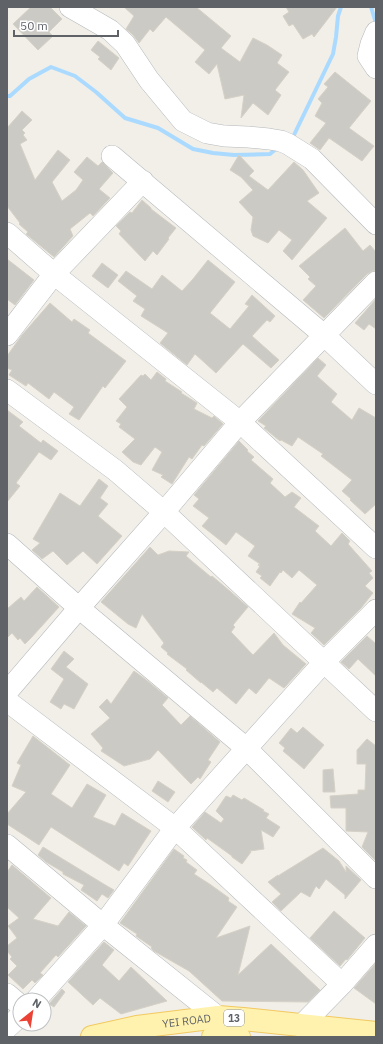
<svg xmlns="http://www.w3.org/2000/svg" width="383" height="1044" font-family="'IBM Plex Sans',sans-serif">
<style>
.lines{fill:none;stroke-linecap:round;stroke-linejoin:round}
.stream{stroke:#aadaff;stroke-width:4}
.building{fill:#cccac5;stroke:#d6d1c6}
.minor-casing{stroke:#b5b8bc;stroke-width:22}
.major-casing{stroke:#f2c960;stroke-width:24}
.minor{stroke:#fff;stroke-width:21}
.major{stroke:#fff2af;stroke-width:22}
.labels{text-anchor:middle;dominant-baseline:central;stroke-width:3;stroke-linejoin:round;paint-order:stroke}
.shield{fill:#fff;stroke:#8f9295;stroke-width:1}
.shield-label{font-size:10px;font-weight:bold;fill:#5f6368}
.street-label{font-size:11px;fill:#5f6368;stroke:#fff}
</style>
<rect width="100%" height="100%" fill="#f1efe8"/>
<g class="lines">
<path class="stream" d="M371,7L375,20H376
M7,96H10L29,79L51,67L75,76L96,92L125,118L158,128L193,149L213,153L234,155L270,154L277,148
M291,139L293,137L333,54L336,37L338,16L341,7"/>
</g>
<path class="building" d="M31,7H50L62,19L49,32L53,36L38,50L13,24Z
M124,7H196L231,36L221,48L240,62L253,38L267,45L282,55L277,63L289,72L275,90L281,95L268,115L253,103L241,118L244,95L225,99L217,64L209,74L195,62L205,50L166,17L153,32L150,29L139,43L133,35L126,29L134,16Z
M286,7H337L314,37L312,34L303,39L293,24L289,26L283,16L289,12Z
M98,41L119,58L111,70L98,59L100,57L91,50Z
M335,72L371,101L349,128L374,146L362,161L329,138L320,150L310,143L326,123L315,116L322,103L318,99L328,87L324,84Z
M22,111L32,120L22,130L25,133L23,135L27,140L20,144L35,180L58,150L70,160L52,182L62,201L76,190L83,180L74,172L87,157L98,166L102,162L113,173L99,189L110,198L93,216L90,213L70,229L73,236L54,257L26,234L28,232L19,224L20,223L7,206V128Z
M239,155L254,171L249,176L268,190L294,162L303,170L319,193L307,201L327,218L292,260L283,251L292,240L279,230L268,243L253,236L251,230L253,217L239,202L253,190L241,177L230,170Z
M142,200L151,208V209L176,228L168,238L169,239L157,255L153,251L145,261L119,234L121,231L116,226L130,212L132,213Z
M345,228L363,251L370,245L376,252V270L372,271L367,274L324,318L303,300L316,286L308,279L310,277L299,266Z
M7,259L34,280L15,305L7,299Z
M208,260L235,282L210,313L230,329L249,306L245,304L252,295L275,316L270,322L267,320L252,336L279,360L271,368L243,344L216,373L195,354L187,365L160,343L168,333L141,316L145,309L133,301L137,296L118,281L126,271L152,289L162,275L182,291L193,279Z
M102,263L118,275L108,288L92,276Z
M376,299V329L369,324L364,330L355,323Z
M50,303L72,322L74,319L90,330L88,333L126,361L105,388L103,386L79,420L69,414L74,407L54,392L49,399L28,383L26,386L9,375L12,370L7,368V356L22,335Z
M318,358L326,365L317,376L337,394L331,402L352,420L359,408L376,418V504L365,514L350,500L351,499L342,491L352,480L321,456L323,454L298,437L292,446L281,440L280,441L264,428L266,426L258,421Z
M157,372L166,379L165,381L182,392L181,393L197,403L194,409L212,418L214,416L223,424L204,446L202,445L192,459L189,457L172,484L161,477L163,475L152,470L162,452L155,447L141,465L133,462L122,452L135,439L119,427L121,424L116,421L127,407L119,399L141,375L143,376L145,374L151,380Z
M7,410L23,422L19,426L41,443L43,440L58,451L51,460L39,452L16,483L20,486L7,502Z
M239,441L248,450L247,451L254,457L251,460L273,479L270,483L285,497L292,492L301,498L294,507L319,526L315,531L331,546L342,533L350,541L348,544L372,571L369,573L373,578L365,586L373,593L361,608L324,645L311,633L315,628L292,614L300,602L301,603L317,585L299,570L292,578L283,570L281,573L280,572L270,586L260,578L262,576L256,572L260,566L258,565L260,564L248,556L255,546L236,532L226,545L202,526L209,518L193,506L199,499L194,495Z
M99,479L108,486L100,498L108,504L98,516L122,536L97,564L83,551L67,565L53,551L42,559L32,550L40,543L33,539L60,493L80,506Z
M150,547L158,555L169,551L189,552L186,556L211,577L212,576L231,592L248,607L233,625L235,627L231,632L253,655L274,633L283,645L306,664L284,688L269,678L256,694L249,688L236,704L217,688L213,692L201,682V683L186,670L187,669L167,654L168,653L161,647L164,643L142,614L136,628L128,624L101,602Z
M37,587L59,607L31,638L25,644L20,638L18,640L12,633L7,638V609L21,597L24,601Z
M367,636L376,644V676L358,659L349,669L341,662Z
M64,651L74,659L66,667L88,684L74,709L64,704L61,709L50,702L64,679L51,669Z
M134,671L145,679L168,698L162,705L181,725L190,716L220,742L208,760L211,762L200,779L198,777L191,784L158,750L150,759L124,766L101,751L103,748L91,734L110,718L99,707L107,699L111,704Z
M303,727L324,745L304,769L283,751L285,748L279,743L291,728L297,733Z
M33,736L70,765L51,794L72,808L87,784L106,795L93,817L115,826L122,813L151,831L128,866L124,863L119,871L51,827L39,845L7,824V814L26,792L12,786L21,765L17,763Z
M367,739L376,746V861L362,847L368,832L346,831V808H331L330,796L358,794V790H365L366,764H357V750Z
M333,769L335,792H323V770Z
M158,781L175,792L168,802L152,791Z
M233,795L242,800L244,798L264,810L263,811L269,814L266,818L280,827L273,837L261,830L264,849L250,851L251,852L242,864L232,857V856L207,838L206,840L192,827L205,812L221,823L224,819L216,811L226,796L231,798Z
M43,847L107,886L114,890L108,898L102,894L97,901L81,890L84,885L63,874V872L46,862L38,855Z
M323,848L339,861L346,872V866L361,880L345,899V895L326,879L319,889L316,886L310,897L301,892L281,911L272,902L281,894L268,882L278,875V876L281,874Z
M174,849L184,856L183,858L187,860L186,862L197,870L194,874L211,885L229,898L228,901L237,907L216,938L250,926L238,975L271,944L320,990L308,1002L222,1001L189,971L154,951L151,948L152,947L136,936L137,934L120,923Z
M12,865L51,898L33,919L58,926L69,912L86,926L58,957L56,955L40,973L43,975L35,983L32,980L23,989L8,975L17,966L10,959L12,957L7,951V946L17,938L8,926L19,918L7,907V872Z
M334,911L365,938L347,960L346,959L340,966L310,938Z
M104,942L114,950L102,965L119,981L131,967L167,1001L121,1014L100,998L93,1005L68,982Z
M376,963V1004L354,988Z
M62,989L65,992L54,1007L49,1004Z"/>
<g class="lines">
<g class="minor-casing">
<path id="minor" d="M70,7L110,30L125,44L149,80L183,121L207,133L224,136L248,137L269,139L281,141L288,144L312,159L376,224
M376,32L371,44L368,56L376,68
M112,156L325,336L376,384
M7,233L54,274L240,422L376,548
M7,335L54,274L143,181
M7,390L115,470L164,512L376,711
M7,544L79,608L246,748L376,878
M7,692L79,608L164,512L240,422L376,282
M7,701L175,828L342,984
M7,845L103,925L218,1017
M7,994L20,1005
M36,1000L103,925L175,828L324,662L376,610
M301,1026L342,984L376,945
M7,1028L20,1016"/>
</g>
<g class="major-casing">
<g id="major">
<path id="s1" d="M92,1037L137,1027L218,1017L243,1019L376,1033"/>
<path d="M213,1037L233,1036L239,1037"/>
</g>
</g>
<use href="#minor" class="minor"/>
<use href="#major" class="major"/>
</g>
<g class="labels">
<rect class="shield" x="224" y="1010" width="20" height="16" rx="3"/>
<g class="shield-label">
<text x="234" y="1018">13</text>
</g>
<g class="street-label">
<text stroke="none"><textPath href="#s1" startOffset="96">YEI ROAD</textPath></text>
</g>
</g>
<rect width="383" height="1044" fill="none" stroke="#5f6368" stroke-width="16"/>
<g transform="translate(32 1012) rotate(30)"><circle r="19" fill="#ffffff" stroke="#bfc1c3"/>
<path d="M0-3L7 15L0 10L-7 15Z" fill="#ea4335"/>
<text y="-6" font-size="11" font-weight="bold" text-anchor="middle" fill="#5f6368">N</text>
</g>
<path d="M14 30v6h104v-6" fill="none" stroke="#5f6368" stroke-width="2"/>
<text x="20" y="30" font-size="12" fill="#5f6368" stroke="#ffffff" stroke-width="3" paint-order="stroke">50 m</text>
</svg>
